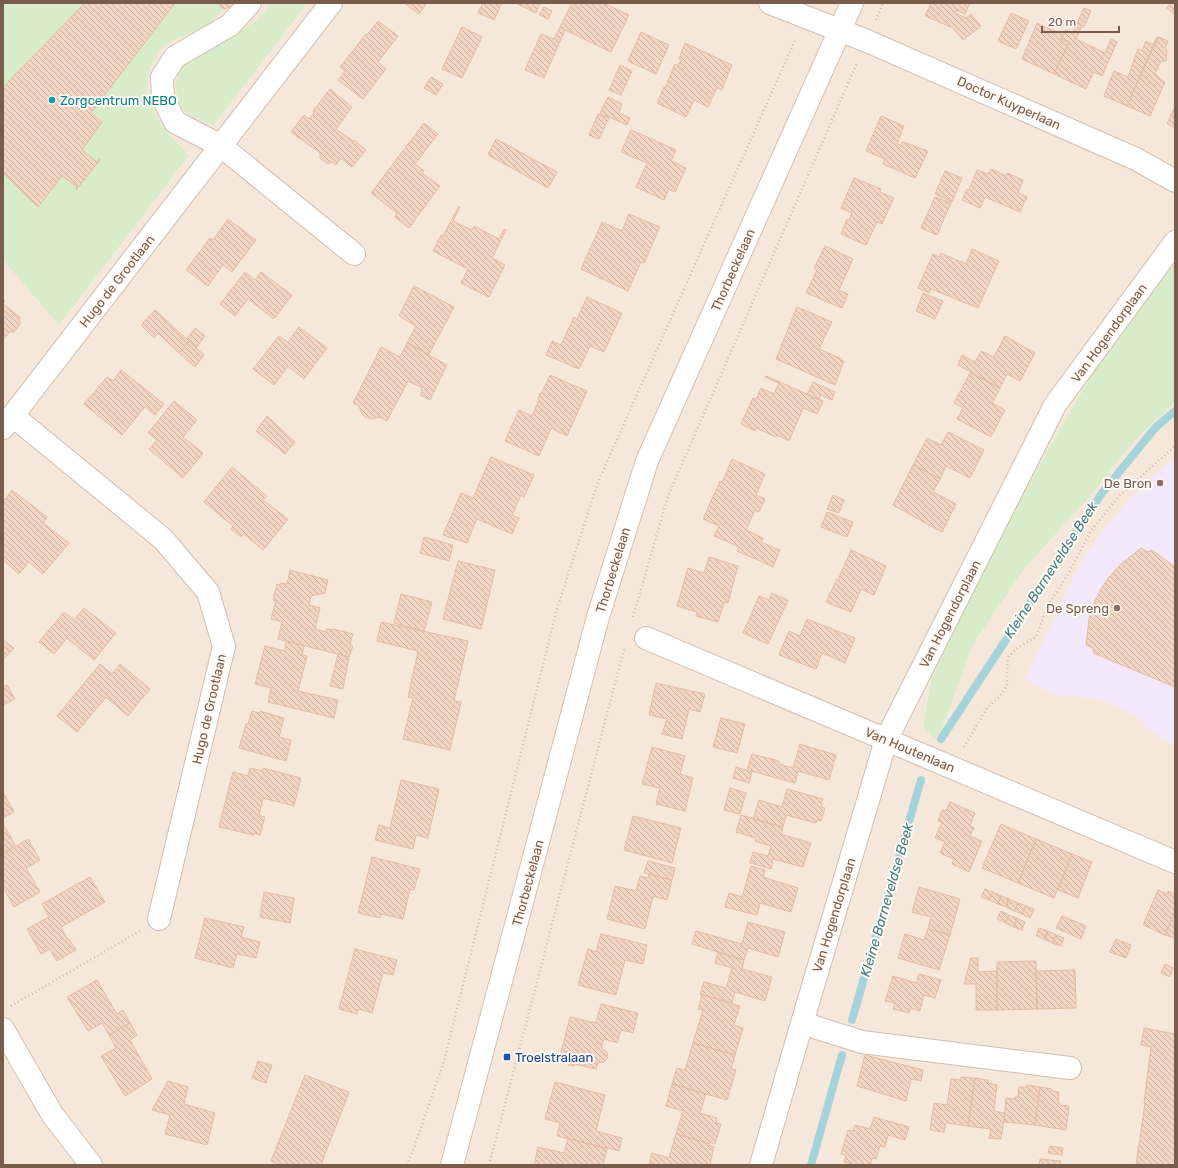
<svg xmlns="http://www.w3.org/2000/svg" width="1178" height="1168" font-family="Rubik,sans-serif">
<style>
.residential{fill:#f5e8da}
.education{fill:#f3e8fa}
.green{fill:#d8ecc9}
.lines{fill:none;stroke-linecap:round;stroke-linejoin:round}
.stream{stroke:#a5d3da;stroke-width:8}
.building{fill:url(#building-back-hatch);stroke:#e6bba3}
.street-casing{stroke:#d1beb0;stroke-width:24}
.secondary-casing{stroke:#d6c0b0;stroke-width:24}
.path{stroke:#d9b8a5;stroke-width:2.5;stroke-dasharray:1 3;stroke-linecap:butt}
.street{stroke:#fff;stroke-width:22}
.secondary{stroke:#fff;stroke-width:22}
.culture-dot{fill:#0f9aa8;stroke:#fffaf3;stroke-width:1.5}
.education-dot{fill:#8d6e63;stroke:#fffaf3;stroke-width:1.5}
.transit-dot{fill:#1a4fb4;stroke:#fffaf3;stroke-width:1.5}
.labels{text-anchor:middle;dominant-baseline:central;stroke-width:4;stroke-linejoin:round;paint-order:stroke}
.culture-label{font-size:13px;fill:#0d838f;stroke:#fffaf3;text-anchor:start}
.street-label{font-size:13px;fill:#7a5c4d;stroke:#fffaf3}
.education-label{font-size:13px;fill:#785e54;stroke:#fffaf3;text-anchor:end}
.transit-label{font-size:13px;fill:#164399;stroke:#fffaf3;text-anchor:start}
.water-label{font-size:14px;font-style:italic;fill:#437c86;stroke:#fffaf3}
</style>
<defs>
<pattern id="building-back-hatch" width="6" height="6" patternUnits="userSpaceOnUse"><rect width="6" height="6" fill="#f3d5c3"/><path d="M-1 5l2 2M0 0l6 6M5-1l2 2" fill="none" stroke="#cab0a1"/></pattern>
</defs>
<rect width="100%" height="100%" fill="#fdf6ec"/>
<path class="residential" d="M3,3H1175V1165H3Z"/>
<path class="education" d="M1175,456V747L1157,736L1136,717L1109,703L1083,697L1053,695L1025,679L1050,628L1067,589L1085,556L1124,504Z"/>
<path class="green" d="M3,3H85L3,88Z
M172,3H228C223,9 218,16 212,22C201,32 183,35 170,42C162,47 157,54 153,62C135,100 164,130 189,155L59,325L3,260V171L86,112Z
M271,3H307L213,126C195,118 178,114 176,91C172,57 226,43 247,27C257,20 264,13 271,3Z
M1175,259V402L1132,443L1090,496L1023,570L973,644L941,731L935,739L923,726L931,680L991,554L1053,441L1103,356Z"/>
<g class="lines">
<path class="stream" d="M941,739L1102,493L1156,427L1175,411
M852,1020L921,780
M811,1165L842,1055"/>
</g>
<path class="building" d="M85,3H175L91,113L102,122L82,150L97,162L99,159L100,160L76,190L77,187L62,176L38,207L3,173V87Z
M217,3H241L224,9Z
M404,3H427L419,14Z
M483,3H502L494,20L478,13Z
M515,3H540L536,13Z
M572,3H603L629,15L611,52L565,30L544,78L525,70L541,34L554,39Z
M931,3H970L965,14L956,10L955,13L966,18L971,14L981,26L963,40L953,28L925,16Z
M1171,3H1175V15L1167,8Z
M544,7L552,11L548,19L539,15Z
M1084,8L1091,11L1084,27L1077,23Z
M1011,13L1029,21L1016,49L998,41Z
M378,21L398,36L378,62L386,69L363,99L338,80L345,71L340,67L366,34L367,35Z
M1037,23L1063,35L1061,39L1069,42L1054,74L1022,59Z
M1077,23L1082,26L1076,39L1105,53L1111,39L1117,42L1102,76L1094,72L1086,89L1054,74L1069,42L1061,39L1063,35L1066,30L1073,33Z
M462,27L482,37L462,78L442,69Z
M641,32L669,45L656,74L628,61Z
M1157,37L1127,106L1104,96L1114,71L1128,77L1138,49L1142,51L1146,41L1154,45Z
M1158,37L1168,41L1165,49L1167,50L1166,61H1161L1155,74L1165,82L1150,116L1127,106Z
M685,43L732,65L722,90L717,88L708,107L694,100L686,117L657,103L664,87L665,88L675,64L678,66L681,60L679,59Z
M620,65L632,71L621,95L609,90Z
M431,77L443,84L436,95L424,88Z
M330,89L352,107L336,129L353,141L354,140L366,150L352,167L341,158L336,165L332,162L328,164L320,158V153L291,132L304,115L309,119L314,113L313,111Z
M608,97L622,104L619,113L630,118L627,125L600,113Z
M1175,106V128L1167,124Z
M598,114L609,118L599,139L589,135Z
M881,116L904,126L897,144L900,145L903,142L928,151L915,178L883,164L885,159L866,151Z
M424,123L438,134L415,164L424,171L422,173L440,186L409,228L395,217L397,213L371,193Z
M631,130L676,150L671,161L686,168L675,192L669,189L664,200L636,187L647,163L621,152Z
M496,139L557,172L548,188L488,155Z
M991,169L1006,176L1007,173L1023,180L1018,193L1027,197L1020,212L985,197L980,208L962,200L967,189L969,190L977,170L988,174Z
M945,171L962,178L952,202L935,194Z
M854,178L881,189L880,192L894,198L882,224L877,222L866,245L841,234L847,219L849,220L852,213L841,208Z
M935,197L951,203L937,235L921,228Z
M459,206L460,207L453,221L472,230L474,226L499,239L504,229L506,230L492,258L505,265L489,297L461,283L468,269L433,251L441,235L443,236Z
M629,214L660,227L644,263L641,262L628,291L581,269L602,222L622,231Z
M228,219L256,240L232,272L223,265L208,286L186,270L210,238L213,240Z
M825,246L853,259L839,290L848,294L842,308L806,293L817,270L814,268Z
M972,249L999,261L978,308L931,289L929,293L918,288L933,254L939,257L941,253L966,264Z
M245,272L255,280L261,272L292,295L274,319L248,299L235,316L220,304Z
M414,286L454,307L429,354L407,343L416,326L399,316Z
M923,293L943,301L935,319L916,311Z
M587,297L622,313L604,352L590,346L579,369L546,355L552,341L561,345L574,317L577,319Z
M3,300L5,301L3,304L21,318L19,320L21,323L13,333L11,331L3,340Z
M797,307L832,322L819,349L842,359L841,360L844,361L835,385L776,359Z
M155,310L189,341L179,353L158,333L154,338L141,325Z
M299,327L327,348L304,379L288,366L274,385L253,369L279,336L288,342Z
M195,328L205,336L196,348L187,339Z
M1005,336L1035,353L1020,381L1007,374L1000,388L958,365L962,355L975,362L981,351L994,357Z
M189,341L204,355L195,367L179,353Z
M407,343L447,365L430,400L420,395L422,392L421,387L408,381L387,421L380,417L372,419L365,417L362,414L359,406L353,403L381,347L400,357Z
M121,370L164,404L155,415L145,407L122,435L84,404L107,377L113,381Z
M970,373L1000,388L992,403L1005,410L991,437L957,419L963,408L954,403Z
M550,375L587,391L567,436L551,428L539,456L505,441L519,410L532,416L539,400L538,399L540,393L541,394Z
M766,376L823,401L817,414L803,408L789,441L777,435L776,437L756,428L755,431L741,424L753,398L756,399L761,388L774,394L779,383L765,377Z
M813,382L835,392L832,400L821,395L819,400L807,395Z
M174,401L197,420L183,437L203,453L183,478L149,449L157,440L148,433Z
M267,416L295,442L285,454L256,431Z
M948,432L984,450L970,478L946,466L940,479L913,465L927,438L941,445Z
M491,457L534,475L524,497L521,495L512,515L519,518L512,534L477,519L467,543L443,535L461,493L473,498Z
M732,459L765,474L756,495L765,499L759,512L755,510L746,530L763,538L761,542L780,550L773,567L737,551L739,547L714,536L719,526L703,519L720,481L722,482Z
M913,465L940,479L933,492L956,504L942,532L893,505Z
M232,467L267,496L263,500L288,519L263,550L244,534L241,537L231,529L233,526L204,502Z
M12,490L47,517L43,523L69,543L43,574L29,562L19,574L3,560V502Z
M833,495L844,500L839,513L827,509Z
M827,512L853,522L847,537L821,527Z
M424,537L453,545L449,561L420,553Z
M1141,548L1148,552L1152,550L1175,567V687L1093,653V648L1086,645L1089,619L1093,605L1101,589L1109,577L1121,564Z
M851,550L886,566L874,595L861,589L851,612L826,602L837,579L838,580Z
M709,557L738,566L728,603L724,602L718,622L696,616L697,612L677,606L688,568L704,573Z
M458,561L495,570L481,629L443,619Z
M290,570L328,580L325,593L311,596L309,605L320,608L315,629L326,632V629L333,630V629L353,634L350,645L353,646L349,657L278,639L282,622L271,619L276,601L273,600L277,584L280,585L281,583L287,584Z
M772,593L788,600L768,644L743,633L759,596L769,600Z
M401,594L432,602L424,631L394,623Z
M84,608L116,633L94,660L67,638L54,654L39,642L64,612L74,620Z
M807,619L855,638L845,663L822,653L816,669L779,655L789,631L800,636Z
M381,622L468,641L454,701L461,702L450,750L403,739L413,698L408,697L418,651L377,641Z
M3,640L14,648L4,659L3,658Z
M286,641L304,646L302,655L307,656L298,691L338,700L334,718L268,702L271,688L255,684L265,646L285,651Z
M338,654L349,657L343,689L330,686Z
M100,664L112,674L120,664L150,689L128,716L106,697L77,732L57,716Z
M656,683L705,694L700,712L689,709L682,739L662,734L667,719L649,715Z
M7,685L15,699L3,705V687Z
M252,711L260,713V711L284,718L279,737L291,740L286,761L239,748L246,724H248Z
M721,718L745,724L737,753L713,747Z
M800,744L836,755L829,780L798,771L795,783L747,770L752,754L779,761V764L793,768Z
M652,747L685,756L680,774L693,778L685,811L656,804L660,788L642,784Z
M736,767L752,772L749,783L733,778Z
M250,768L263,771V768L301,778L294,806L263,798L259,815L265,817L260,835L254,833V835L219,827L233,772L248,776Z
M401,780L439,789L428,838L416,835L413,849L375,840L379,825L390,828Z
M730,788L746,793L740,814L724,810Z
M787,789L823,799L821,807L825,808L821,821L817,820L816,823L786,815L783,827L753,819L759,800L782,807Z
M3,792L14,812L3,818Z
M950,802L975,813L970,826L974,828L970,836L982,841L969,872L952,864L954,859L940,853L945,842L935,838L942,822L938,821L942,810L946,811Z
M741,815L783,827L781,834L811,843L803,867L773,859L771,869L750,863L753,852L768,856L771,846L755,841L756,838L736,832Z
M633,816L681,828L672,863L624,850Z
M3,824L15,845L5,852L3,848Z
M1001,824L1036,839L1018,883L982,868Z
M28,839L40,860L26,868L40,892L14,907L3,887V854Z
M1036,839L1072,854L1054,898L1018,883Z
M1072,854L1092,862L1078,898L1058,890Z
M372,857L420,869L414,890L410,889L403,919L382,914L380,918L358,913Z
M648,861L675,868L672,880L644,873Z
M751,866L765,870L763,877L798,888L791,912L760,903L757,915L725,907L729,893L742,897Z
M649,874L672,880L667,900L653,896L645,929L607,919L615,886L636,891L640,876L648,878Z
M90,877L105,902L61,927L68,940L69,939L76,950L57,961L50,949L41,954L27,929L49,917L42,904Z
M919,887L960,899L950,935L928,929L931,917L912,912Z
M985,889L993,892L989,900L981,897Z
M1158,890L1167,894L1168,891L1175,894V911L1165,935L1143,925Z
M264,892L294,898L290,923L260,917Z
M993,892L1001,896L998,904L989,900Z
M1001,896L1009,899L1006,907L998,904Z
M1009,899L1018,903L1014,911L1006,907Z
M1018,903L1026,906L1022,914L1014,911Z
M1026,906L1034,909L1030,918L1022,914Z
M1001,911L1009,915L1006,923L997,919Z
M1175,911V938L1165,935Z
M1009,915L1017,918L1014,927L1006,923Z
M1062,916L1086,926L1081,939L1056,928Z
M205,918L244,927L241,937L260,942L256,958L237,954L233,968L195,958Z
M1017,918L1025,922L1022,930L1014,927Z
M748,922L785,932L778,957L748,948L744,960L692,944L696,931L742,944Z
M1039,928L1048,931L1044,939L1036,936Z
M928,929L950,935L939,970L898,958L905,934L924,940Z
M1048,931L1056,935L1052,943L1044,939Z
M601,934L647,945L643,964L625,960L616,995L578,985L588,949L596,952Z
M1056,935L1064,938L1061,946L1052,943Z
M1116,939L1131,945L1126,958L1110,952Z
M355,949L397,960L393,975L383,973L372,1013L358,1009L357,1014L339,1009Z
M718,952L744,960L742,969L772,977L765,1001L735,992L732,1003L700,994L704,982L726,988L732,968L715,963Z
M971,958H978V972L997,971V1010H976V984H964Z
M1036,961L1037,1009L997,1010V962Z
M1165,964L1173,968L1170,977L1161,973Z
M1075,970L1076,1008L1037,1009L1036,971Z
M919,974L941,980L935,998L924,995L920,1011L911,1008L909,1013L893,1009L895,1003L885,1001L893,976L916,983Z
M97,980L117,1014L123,1010L130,1023L109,1035L102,1023L88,1031L67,997Z
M700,994L740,1006L734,1025L743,1028L735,1055L693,1043L703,1010L698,1009L702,995Z
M601,1004L638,1013L633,1033L621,1030L617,1043L604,1039L601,1048L607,1052L608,1057L604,1062L598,1063L596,1069L574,1064V1066L568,1065L569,1062L559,1060L570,1017L596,1023Z
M130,1023L137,1035L130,1040L152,1079L125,1096L101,1056L116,1048L109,1035Z
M1144,1028L1175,1034V1165H1136L1145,1103H1144L1151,1047L1141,1045Z
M693,1043L735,1055L731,1069L736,1070L727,1100L672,1084L677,1068L685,1070Z
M865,1055L923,1070L921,1081L911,1079L906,1101L857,1086Z
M258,1061L272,1065L266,1083L252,1078Z
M305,1075L349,1092L321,1165H280L271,1161Z
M961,1077L975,1078L968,1126L946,1123L944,1132L930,1130L934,1103L947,1105L951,1079L961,1080Z
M975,1078L988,1080V1083L997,1085L994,1111L1005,1113L1001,1139L989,1138L991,1129L968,1126Z
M168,1081L188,1087L184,1104L215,1113L207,1145L165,1134L170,1115L152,1110Z
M555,1082L605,1095L596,1131L622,1138L619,1151L557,1136L560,1123L545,1119Z
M672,1084L706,1094L700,1113L717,1118L716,1123L721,1124L715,1144L710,1142V1144L676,1134L683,1111L666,1106Z
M1027,1085L1040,1087L1035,1125L1004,1122L1006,1098L1015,1099V1097H1018L1019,1087H1027Z
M1040,1087L1052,1089V1091L1059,1092L1058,1103H1060V1105L1069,1106L1066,1130L1035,1125Z
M874,1117L909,1127L905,1140L888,1135L885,1147L880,1146L876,1159L872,1158L870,1165H855L844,1162L846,1155L841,1154L848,1130L853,1131L855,1125L870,1129Z
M676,1134L710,1144L709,1145L714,1147L710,1165H689L683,1163V1165H649L652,1153L669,1158Z
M568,1138L607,1149L603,1165H534L538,1147L564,1153Z
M1050,1146L1063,1148L1062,1155L1048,1153Z
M1040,1159L1061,1161L1060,1165H1039Z"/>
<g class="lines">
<g class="street-casing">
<path id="street" d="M250,3L230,25L175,57L162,77L163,98L175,122L221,146L354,254
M770,3L867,41L1136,159L1175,181
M13,416L163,539L208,592L224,646L159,919
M3,428L331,3
M646,638L1175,862
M802,1023L862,1042L1070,1068
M761,1165L802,1023L886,740L1055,405L1175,242"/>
</g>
<g class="secondary-casing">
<path id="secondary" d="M3,1029L52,1114L91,1165
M452,1165L598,617L647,461L852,3"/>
</g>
<path class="path" d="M876,20L883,3
M633,617L668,496L857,63
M964,747L987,708L999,697L1007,686V667L1009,656L1016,649L1036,637L1047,607L1070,571L1090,532L1120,495L1175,446
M11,1006L140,931
M407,1165L415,1145L444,1061L557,609L598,482L796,38
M489,1165L624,649"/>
<use href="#street" class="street"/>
<use href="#secondary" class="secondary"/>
</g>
<circle class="culture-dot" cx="52" cy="100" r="4"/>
<g class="education-dot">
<circle cx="1160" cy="483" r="4"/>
<circle cx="1117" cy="608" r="4"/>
</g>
<rect class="transit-dot" x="503" y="1053" width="8" height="8" rx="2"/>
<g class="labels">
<g class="culture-label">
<text x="60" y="100">Zorgcentrum NEBO</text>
</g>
<g class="street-label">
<text transform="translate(1009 103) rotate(24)">Doctor Kuyperlaan</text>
<text transform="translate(733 270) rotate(-66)">Thorbeckelaan</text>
<text transform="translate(117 281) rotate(-52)">Hugo de Grootlaan</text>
<text transform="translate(1109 333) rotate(-54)">Van Hogendorplaan</text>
<text transform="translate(613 570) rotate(-73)">Thorbeckelaan</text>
<text transform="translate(950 614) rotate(-63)">Van Hogendorplaan</text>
<text transform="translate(209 709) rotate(-77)">Hugo de Grootlaan</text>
<text transform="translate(910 750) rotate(23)">Van Houtenlaan</text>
<text transform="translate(528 883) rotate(-75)">Thorbeckelaan</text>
<text transform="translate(834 915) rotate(-73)">Van Hogendorplaan</text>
</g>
<g class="education-label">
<text x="1152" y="483">De Bron</text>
<text x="1109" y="608">De Spreng</text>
</g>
<g class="transit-label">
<text x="515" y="1057">Troelstralaan</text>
</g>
<g class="water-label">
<text transform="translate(1051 570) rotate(-57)">Kleine Barneveldse Beek</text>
<text transform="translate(887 900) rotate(-74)">Kleine Barneveldse Beek</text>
</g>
</g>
<rect width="1178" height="1168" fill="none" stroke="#7a5c4d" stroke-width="8"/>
<path d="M1042 26v6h77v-6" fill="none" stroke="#7a5c4d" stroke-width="2"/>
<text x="1048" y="26" font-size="12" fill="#7a5c4d" stroke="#fffaf3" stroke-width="3" paint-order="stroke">20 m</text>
</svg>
